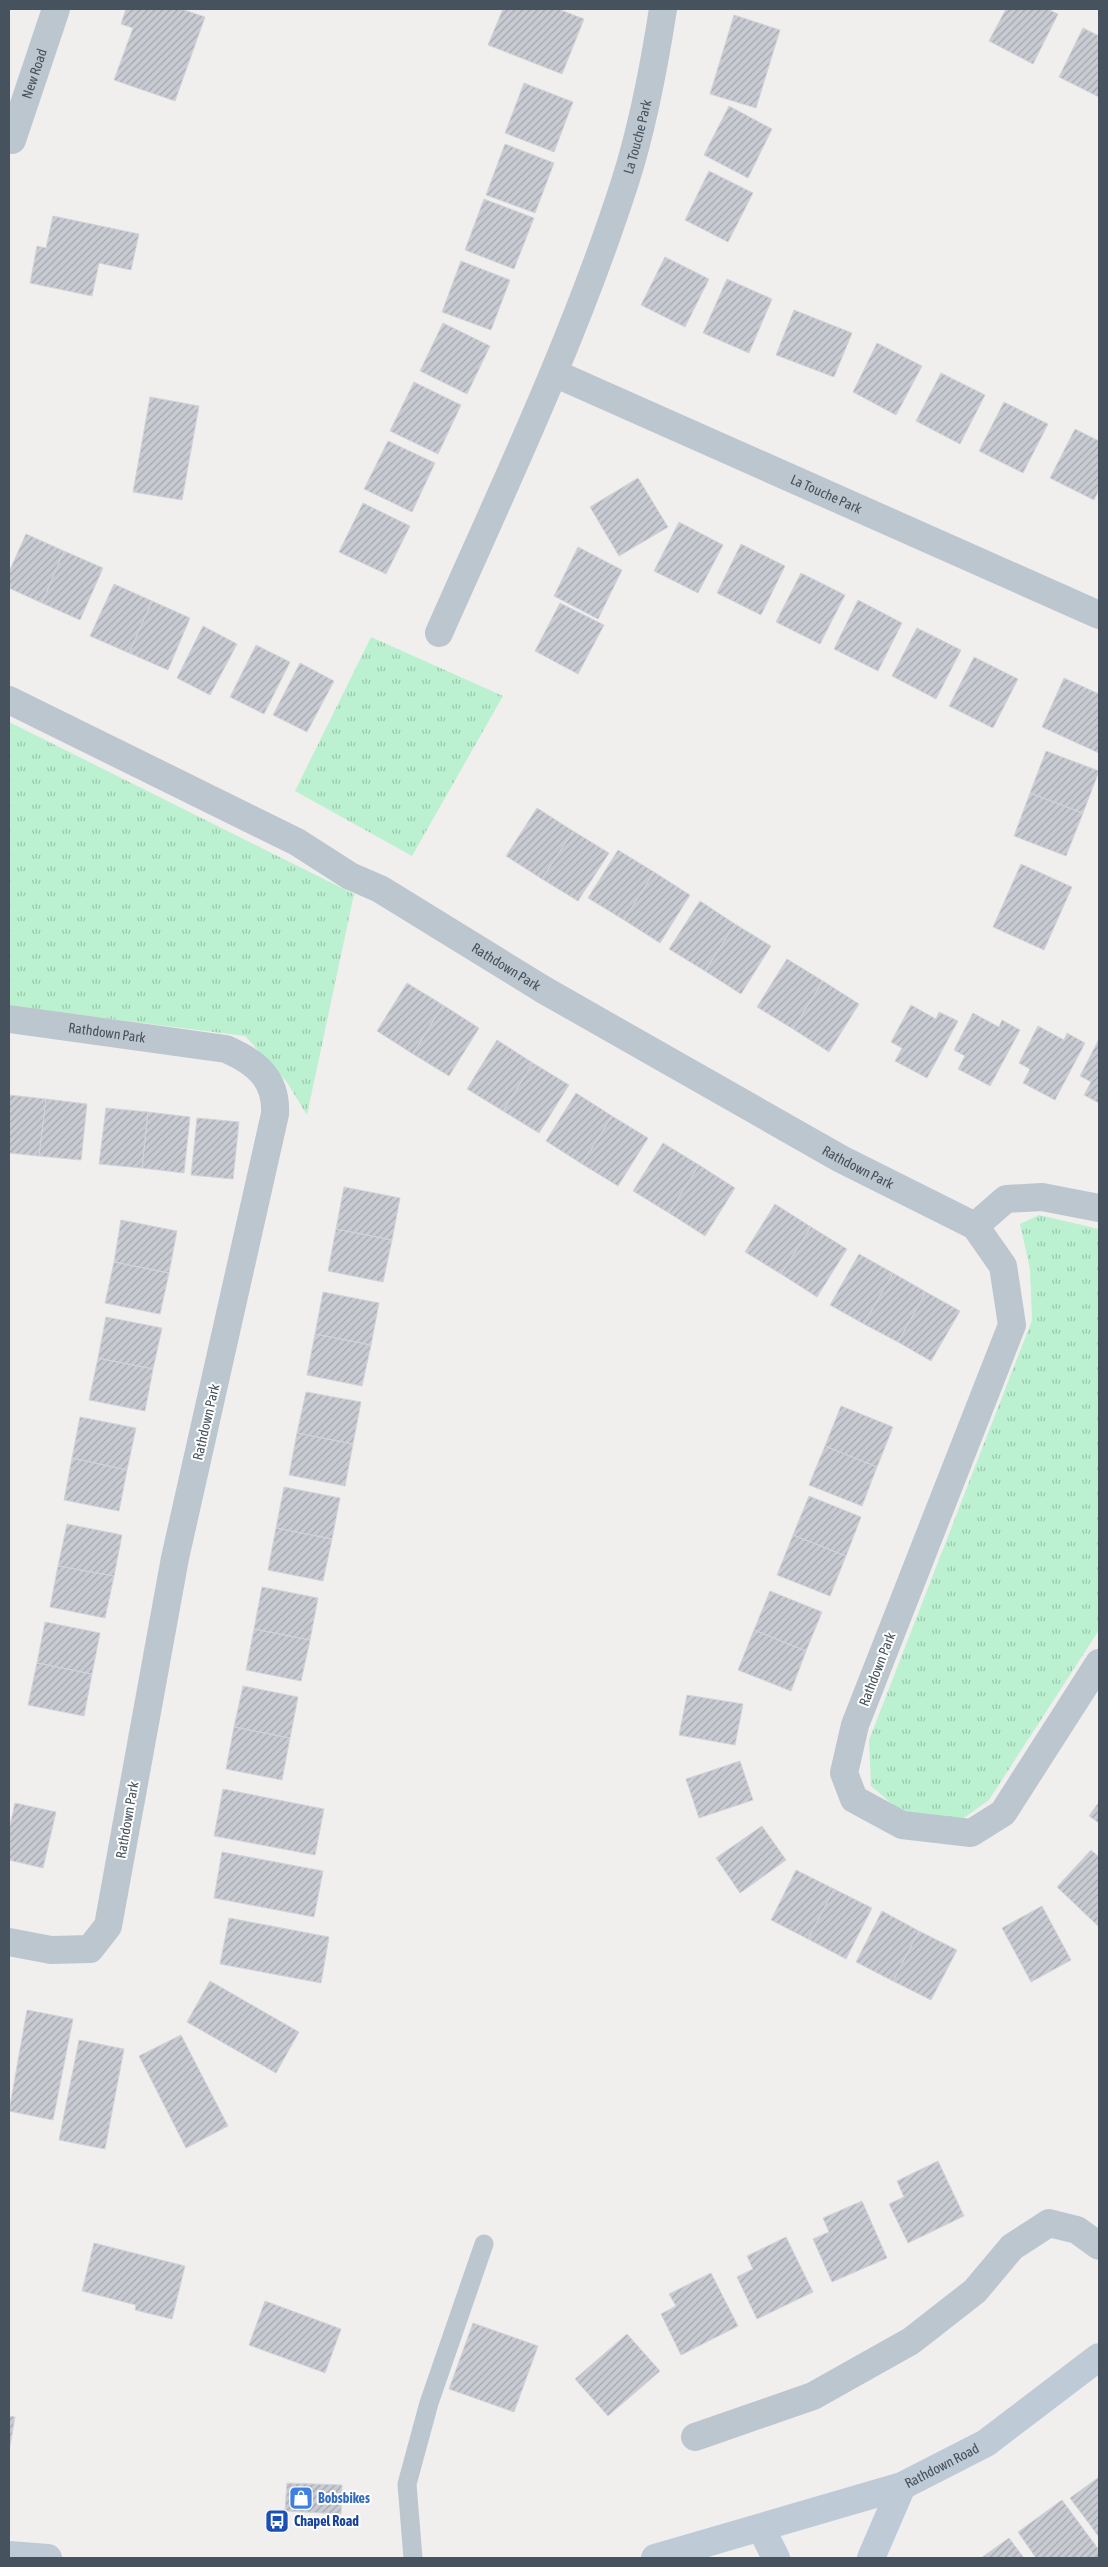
<svg xmlns="http://www.w3.org/2000/svg" width="1108" height="2567" font-family="'Asap Condensed',sans-serif">
<style>
.grass{fill:url(#grass-tufts)}
.building{fill:url(#building-hatch);stroke:#d2d4da}
.lines{fill:none;stroke-linecap:round;stroke-linejoin:round}
.service{stroke:#bcc6ce;stroke-width:19}
.minor{stroke:#bcc6ce;stroke-width:28}
.secondary{stroke:#becad6;stroke-width:28}
.labels{text-anchor:middle;dominant-baseline:central;stroke-width:4;stroke-linejoin:round;paint-order:stroke}
.street-label{font-size:14px;fill:#46525d;stroke:#fff}
.shop-label{font-size:14px;font-weight:bold;fill:#366cbe;stroke:#fff;text-anchor:start}
.transit-label{font-size:14px;font-weight:bold;fill:#164399;stroke:#fff;text-anchor:start}
</style>
<defs>
<pattern id="grass-tufts" width="24" height="20" patternUnits="userSpaceOnUse" patternTransform="scale(1.25)"><rect width="24" height="20" fill="#bbf1d0"/><path d="M3 7l-1-3M5 7V3M7 7l1-3M15 17l-1-3M17 17v-4M19 17l1-3" fill="none" stroke="#9ac6ac"/></pattern>
<pattern id="building-hatch" width="6" height="6" patternUnits="userSpaceOnUse" patternTransform="scale(1.25)"><rect width="6" height="6" fill="#c8cbd1"/><path d="M-1 1l2-2M0 6l6-6M5 7l2-2" fill="none" stroke="#a4a7ad"/></pattern>
</defs>
<rect width="100%" height="100%" fill="#f1eeee"/>
<path class="grass" d="M371,637L503,696L412,856L295,791Z
M9,722L354,894L307,1115L286,1081L245,1036L9,1006Z
M1039,1215L1099,1229V1630L989,1800L954,1825L904,1814L871,1786L869,1740L1032,1320L1030,1269L1020,1224Z"/>
<path class="building" d="M126,9H181L205,17L175,101L114,80L133,28L121,24Z
M503,9H558L584,19L562,74L488,45Z
M1006,9H1047L1058,14L1033,64L989,41Z
M734,15L780,30L756,108L710,94Z
M1083,28L1099,36V97L1059,77Z
M524,83L573,102L554,152L505,133Z
M729,106L772,129L748,178L704,155Z
M505,144L554,163L535,213L486,195Z
M709,171L753,193L728,242L685,220Z
M484,199L534,218L514,269L465,250Z
M53,216L139,234L131,270L99,263L92,296L30,283L37,246L46,248Z
M665,257L709,279L685,327L641,305Z
M461,261L510,280L491,330L442,312Z
M727,279L772,299L749,353L703,333Z
M794,310L852,333L834,377L776,355Z
M443,323L490,346L467,394L420,371Z
M877,343L922,366L896,415L853,392Z
M941,373L985,395L960,444L916,421Z
M414,382L461,405L438,454L390,431Z
M150,397L199,406L182,500L133,492Z
M1004,402L1048,424L1023,473L979,451Z
M1075,429L1099,441V490L1094,500L1050,478Z
M388,441L435,463L412,512L364,489Z
M638,478L668,527L619,556L590,507Z
M363,503L410,526L386,574L339,552Z
M679,522L723,545L698,593L654,571Z
M26,534L64,551L42,603L9,588V572Z
M741,544L785,566L761,615L717,593Z
M578,547L622,570L598,619L554,596Z
M64,551L103,568L80,620L42,603Z
M801,573L845,595L820,644L776,622Z
M114,584L152,601L129,653L90,636Z
M858,600L902,623L878,671L834,649Z
M152,601L190,618L168,670L129,653Z
M560,603L604,625L578,674L535,651Z
M203,626L237,644L210,695L177,678Z
M917,628L961,650L936,699L892,676Z
M256,645L290,662L264,714L230,697Z
M974,657L1018,679L993,728L949,706Z
M300,663L334,681L307,732L273,715Z
M1064,678L1099,694V753L1042,727Z
M1046,751L1099,771L1083,813L1030,793Z
M1030,793L1083,813L1066,856L1014,836Z
M537,808L573,831L542,879L506,856Z
M573,831L609,853L578,901L542,879Z
M618,850L654,872L624,920L588,898Z
M1021,864L1072,887L1044,950L993,927Z
M654,872L690,895L660,943L624,920Z
M700,901L735,924L705,971L669,949Z
M735,924L771,946L741,994L705,971Z
M787,959L823,981L793,1029L757,1007Z
M823,981L859,1004L829,1052L793,1029Z
M407,983L443,1005L413,1054L377,1031Z
M443,1005L479,1028L449,1076L413,1054Z
M911,1005L936,1019L939,1012L958,1021L927,1078L895,1061L902,1048L891,1042Z
M973,1013L999,1027L1002,1020L1020,1030L990,1086L958,1069L965,1056L954,1050Z
M1038,1026L1064,1040L1067,1033L1085,1043L1055,1100L1023,1083L1030,1069L1019,1063Z
M1099,1039V1103L1084,1095L1091,1082L1080,1076Z
M497,1040L533,1063L503,1111L467,1089Z
M533,1063L569,1085L539,1133L503,1111Z
M576,1093L612,1116L582,1164L546,1141Z
M9,1095L46,1099L39,1156L9,1153Z
M46,1099L87,1104L81,1160L39,1156Z
M106,1108L148,1112L142,1168L99,1164Z
M148,1112L190,1117L184,1173L142,1168Z
M612,1116L648,1138L618,1186L582,1164Z
M197,1118L239,1122L233,1179L191,1175Z
M663,1143L699,1165L669,1213L633,1191Z
M699,1165L735,1188L705,1236L669,1213Z
M344,1187L400,1198L392,1240L336,1229Z
M775,1204L811,1227L781,1274L745,1252Z
M121,1220L177,1231L169,1273L114,1262Z
M811,1227L847,1249L817,1297L781,1274Z
M336,1229L392,1240L383,1282L328,1271Z
M859,1254L893,1273L864,1324L830,1305Z
M114,1262L169,1273L160,1314L105,1303Z
M893,1273L926,1292L898,1342L864,1324Z
M323,1292L379,1303L371,1345L315,1334Z
M926,1292L960,1311L931,1361L898,1342Z
M106,1317L162,1328L153,1369L98,1358Z
M315,1334L371,1345L362,1386L307,1375Z
M98,1358L153,1369L145,1411L89,1400Z
M306,1392L361,1402L353,1444L297,1433Z
M841,1406L893,1427L877,1467L825,1446Z
M80,1417L136,1428L127,1470L72,1458Z
M297,1433L353,1444L345,1486L289,1475Z
M825,1446L877,1467L862,1506L809,1485Z
M72,1458L127,1470L119,1511L64,1500Z
M284,1487L340,1498L332,1539L276,1528Z
M809,1496L861,1517L846,1556L793,1535Z
M67,1524L122,1535L114,1576L58,1566Z
M276,1528L332,1539L323,1581L268,1570Z
M793,1535L846,1556L830,1596L777,1575Z
M58,1566L114,1576L105,1618L50,1607Z
M262,1587L318,1598L310,1640L254,1629Z
M770,1591L822,1612L806,1651L754,1630Z
M45,1622L100,1633L92,1674L37,1663Z
M254,1629L310,1640L301,1681L246,1670Z
M754,1630L806,1651L791,1691L738,1670Z
M37,1663L92,1674L84,1716L28,1705Z
M243,1686L298,1697L290,1738L234,1727Z
M687,1695L743,1704L735,1745L679,1735Z
M234,1727L290,1738L282,1780L226,1769Z
M740,1761L753,1800L699,1818L686,1779Z
M223,1789L324,1809L315,1855L214,1836Z
M1099,1802V1823L1089,1816Z
M15,1803L56,1812L43,1868L9,1860V1830Z
M762,1826L786,1860L740,1893L716,1858Z
M1091,1850L1099,1857L1098,1926L1057,1887Z
M222,1852L323,1871L314,1917L214,1898Z
M796,1870L834,1889L808,1939L771,1920Z
M834,1889L872,1908L846,1959L808,1939Z
M1042,1906L1071,1960L1031,1982L1002,1928Z
M882,1911L919,1931L893,1981L856,1962Z
M229,1918L329,1937L321,1983L220,1964Z
M919,1931L957,1950L931,2000L893,1981Z
M210,1981L299,2032L276,2073L187,2022Z
M27,2010L73,2019L53,2120L9,2111Z
M181,2035L228,2126L186,2148L139,2056Z
M79,2040L124,2049L105,2149L59,2140Z
M938,2161L964,2216L908,2243L889,2204L904,2197L897,2181Z
M862,2201L887,2258L832,2282L813,2239L829,2232L823,2218Z
M786,2237L813,2292L757,2319L737,2277L753,2269L747,2256Z
M94,2243L185,2266L172,2319L135,2310L136,2305L82,2291Z
M711,2273L738,2326L681,2355L661,2314L676,2306L669,2294Z
M265,2301L341,2329L325,2373L249,2345Z
M473,2323L538,2346L514,2412L449,2389Z
M627,2334L660,2371L608,2416L575,2379Z
M9,2416L15,2417L9,2452Z
M1099,2477V2537L1070,2498Z
M287,2483L342,2485L341,2514L285,2511Z
M1062,2500L1099,2550V2558H1036L1018,2532Z
M1009,2538L1024,2558H981Z"/>
<g class="lines">
<path class="service" d="M413,2558L407,2484L429,2403L484,2244"/>
<g class="minor">
<path id="s1" d="M12,140L56,9"/>
<path id="s2" d="M554,373L1099,615"/>
<path id="s3" d="M439,633C505,484 575,337 625,182C643,126 654,67 663,9"/>
<path id="s4" d="M9,700L297,842L350,876L380,889L544,990L841,1159L975,1226L1006,1199L1042,1197L1099,1208"/>
<path id="s5" d="M9,1019L226,1049C256,1062 277,1079 275,1114L175,1558L108,1926L90,1949L51,1950L9,1942"/>
<path d="M975,1226L1003,1266L1012,1325L855,1725L844,1773L854,1799L902,1825L971,1833L1003,1813L1099,1663"/>
<path d="M695,2437L813,2396L911,2341L975,2291L1012,2247L1049,2223L1077,2230L1099,2246"/>
</g>
<g class="secondary">
<path d="M761,2528L776,2558"/>
<path d="M9,2555L48,2558"/>
<path id="s6" d="M655,2558L902,2486L986,2443L1099,2357"/>
<path d="M871,2558L902,2486"/>
</g>
</g>
<defs>
<g id="shop-square" transform="scale(1.25)"><rect x="-9" y="-9" width="18" height="18" rx="4" fill="#3f7fe0" stroke="#fff"/><path d="M-5-2.5h2.3a2.7 3.5 0 0 1 5.4 0H5L5.5 6h-11ZM-1.5-2.5h3a1.5 2.3 0 0 0-3 0Z" fill="#fff"/></g>
<g id="bus-square" transform="scale(1.25)"><rect x="-9" y="-9" width="18" height="18" rx="4" fill="#1a4fb4" stroke="#fff"/><path d="M-5-6H5V4H4V6H2V4H-2V6H-4V4H-5ZM-3.5-4V0h7V-4ZM-3.5 1.2v1.5H-2V1.2ZM2 1.2v1.5H3.5V1.2Z" fill="#fff"/></g>
</defs>
<g fill-rule="evenodd">
<use href="#shop-square" x="301" y="2498"/>
<use href="#bus-square" x="277" y="2521"/>
</g>
<g class="labels">
<g class="street-label">
<text stroke="none"><textPath href="#s1" startOffset="70">New Road</textPath></text>
<text stroke="none"><textPath href="#s3" startOffset="535">La Touche Park</textPath></text>
<text stroke="none"><textPath href="#s2" startOffset="298">La Touche Park</textPath></text>
<text stroke="none"><textPath href="#s4" startOffset="565">Rathdown Park</textPath></text>
<text stroke="none"><textPath href="#s5" startOffset="99">Rathdown Park</textPath></text>
<text stroke="none"><textPath href="#s4" startOffset="970">Rathdown Park</textPath></text>
<text transform="translate(206 1422) rotate(-77)">Rathdown Park</text>
<text transform="translate(877 1669) rotate(-69)">Rathdown Park</text>
<text transform="translate(127 1820) rotate(-80)">Rathdown Park</text>
<text stroke="none"><textPath href="#s6" startOffset="302">Rathdown Road</textPath></text>
</g>
<g class="shop-label">
<text x="318" y="2498">Bobsbikes</text>
</g>
<g class="transit-label">
<text x="294" y="2521">Chapel Road</text>
</g>
</g>
<rect width="1108" height="2567" fill="none" stroke="#46525d" stroke-width="20"/>
</svg>
